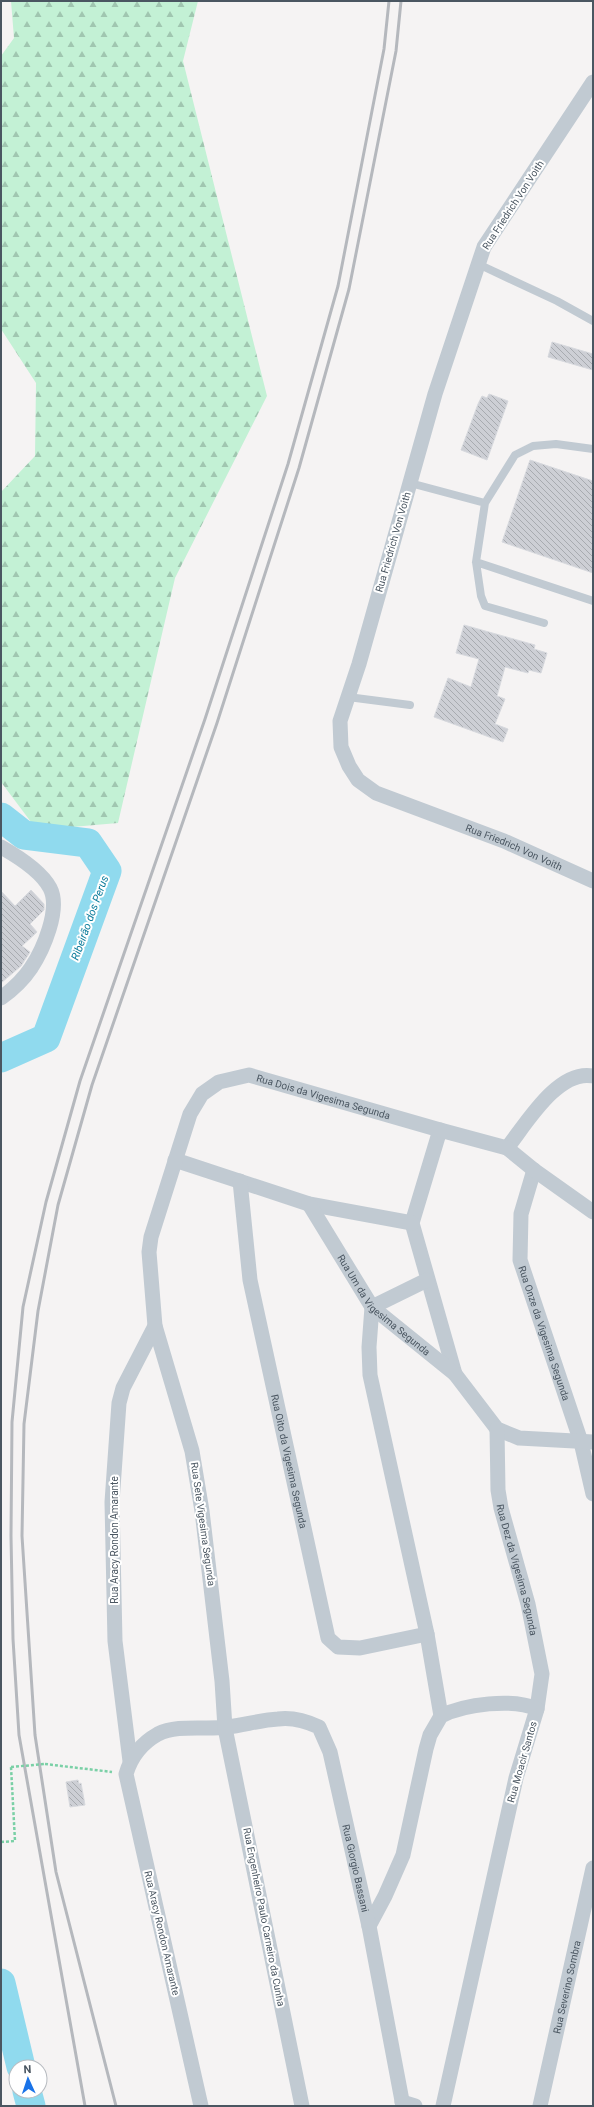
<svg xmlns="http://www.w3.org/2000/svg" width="594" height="2107" font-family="Roboto,sans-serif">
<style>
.forest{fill:url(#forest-firs)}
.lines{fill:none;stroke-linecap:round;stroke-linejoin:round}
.river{stroke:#90daee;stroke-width:29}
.building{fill:url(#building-back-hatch);stroke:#d7d9de}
.path{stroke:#7ad0a6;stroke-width:2.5;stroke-dasharray:3 2;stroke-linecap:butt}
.lane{stroke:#c1cad2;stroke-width:8}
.street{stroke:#c1cad2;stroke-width:15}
.rail{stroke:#b5b8bd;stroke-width:3}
.path-bridge{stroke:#7ad0a6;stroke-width:2.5;stroke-dasharray:3 2;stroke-linecap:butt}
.labels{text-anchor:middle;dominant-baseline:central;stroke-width:4;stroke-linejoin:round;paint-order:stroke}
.street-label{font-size:10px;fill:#4a5661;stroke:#fff}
.water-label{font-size:11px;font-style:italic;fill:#0c7c9b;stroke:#fff}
</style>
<defs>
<pattern id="forest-firs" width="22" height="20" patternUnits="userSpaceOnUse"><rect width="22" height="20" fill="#c3f1d5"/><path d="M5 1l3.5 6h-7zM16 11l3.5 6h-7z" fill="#a0c6b0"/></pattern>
<pattern id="building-back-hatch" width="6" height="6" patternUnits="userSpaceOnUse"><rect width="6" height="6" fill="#cdcfd5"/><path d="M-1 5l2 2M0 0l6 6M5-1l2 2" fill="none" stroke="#a8abb0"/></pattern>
</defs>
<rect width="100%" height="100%" fill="#f5f3f3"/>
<path class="forest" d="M11,1H198L183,61L267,396L175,578L118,823L37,830L1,782V492L35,456L36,383L1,329V56L14,38Z"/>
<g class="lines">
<path class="river" d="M1,817L24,835L88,843L107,871L46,1038L1,1058
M1,1983L21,2067
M27,2091L31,2106"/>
</g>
<path class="building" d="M552,342L593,354V370L548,357Z
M489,394L508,401L487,460L461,450L478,404L482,396L487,398Z
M530,460L593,481V573L502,542Z
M464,625L535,645L534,649L547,653L541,673L529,670L528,673L505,667L497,696L505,699L495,724L508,729L503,742L434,717L448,678L471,687L479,659L456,653Z
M31,890L44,904V910L30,924L37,932L22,946L30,952L21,966L1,983V891L15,906Z
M78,1780L79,1784L81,1783L85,1805L70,1807L66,1782Z"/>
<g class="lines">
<path class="path" d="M45,1764L112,1772
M1,1842L15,1841L11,1767"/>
<path class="lane" d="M478,264L557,301L593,321
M410,483L485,503
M476,562L593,601
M544,623L485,606L481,596L476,562L485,503L515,455L533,446L556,444L593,449
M348,697L410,705"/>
<g class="street">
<path id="s1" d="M593,82L484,247L435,394L359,664L340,721L341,747L349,766L358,780L376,793L504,841L593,881"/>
<path d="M1,847C17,856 41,871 50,888C61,909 43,950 31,968C23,980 12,990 1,998"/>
<path d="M440,1130L412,1223L455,1374"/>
<path d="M507,1148C526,1124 558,1069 593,1076"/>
<path d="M175,1160L309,1204L412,1223"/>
<path id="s2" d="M534,1170L521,1214L520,1260L581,1442L593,1494"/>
<path id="s3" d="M240,1181L250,1280L328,1638L338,1647L360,1648L427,1634"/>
<path id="s4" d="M309,1204L372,1307L455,1374L497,1429L519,1438L593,1442"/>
<path d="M427,1280L372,1307L369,1347L370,1375L427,1634L441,1716"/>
<path id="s5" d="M497,1429L498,1490L501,1508L528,1604L542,1674L537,1709"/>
<path d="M130,1761L115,1641L112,1502L119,1403L123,1388L155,1326"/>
<path d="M369,1926L385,1896L403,1855L426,1749L430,1735L441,1716C465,1704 513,1698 537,1709L516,1778L443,2106"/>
<path d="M402,2102L415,2106"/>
<path id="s6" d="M201,2106L126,1774C131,1757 142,1743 158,1734C177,1724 206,1730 227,1727C244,1725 261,1720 278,1719C293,1717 306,1721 319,1727L330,1752L369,1926L403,2106"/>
<path id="s7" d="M302,2106L225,1728L222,1681L202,1511L192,1451L155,1326L149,1252L151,1237L190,1114L202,1094L219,1082L249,1075L440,1130L507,1148L534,1170L593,1212"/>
<path id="s8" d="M540,2106L593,1868"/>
</g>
<path class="rail" d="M85,2106L19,1735L13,1639L11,1536L12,1422L23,1307L46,1202L80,1081L205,719L288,464L338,286L384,49L389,1
M116,2106L56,1872L35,1735L22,1536L24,1424L38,1311L58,1205L92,1085L217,723L299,468L349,289L396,51L401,1"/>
<path class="path-bridge" d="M11,1767L45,1764"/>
</g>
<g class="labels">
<g class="street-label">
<text transform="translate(513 205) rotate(-57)">Rua Friedrich Von Voith</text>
<text transform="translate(393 542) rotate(-74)">Rua Friedrich Von Voith</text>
<text stroke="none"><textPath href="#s1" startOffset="927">Rua Friedrich Von Voith</textPath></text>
<text stroke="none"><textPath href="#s7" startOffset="1166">Rua Dois da Vigesima Segunda</textPath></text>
<text stroke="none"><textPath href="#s4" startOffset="127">Rua Um da Vigesima Segunda</textPath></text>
<text stroke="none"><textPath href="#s2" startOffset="169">Rua Onze da Vigesima Segunda</textPath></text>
<text stroke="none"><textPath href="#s3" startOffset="285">Rua Oito da Vigesima Segunda</textPath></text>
<text transform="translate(203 1524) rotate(82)">Rua Sete Vigesima Segunda</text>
<text transform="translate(114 1540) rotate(-90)">Rua Aracy Rondon Amarante</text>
<text stroke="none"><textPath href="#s5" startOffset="143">Rua Dez da Vigesima Segunda</textPath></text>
<text transform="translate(522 1762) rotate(-74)">Rua Moacir Santos</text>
<text stroke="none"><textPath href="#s6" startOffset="703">Rua Giorgio Bassani</textPath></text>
<text transform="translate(264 1917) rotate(79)">Rua Engenheiro Paulo Carneiro da Cunha</text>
<text transform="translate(162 1933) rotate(77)">Rua Aracy Rondon Amarante</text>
<text stroke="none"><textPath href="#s8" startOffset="122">Rua Severino Sombra</textPath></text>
</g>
<g class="water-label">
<text transform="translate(90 918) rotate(-70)">Ribeirão dos Perus</text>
</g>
</g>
<rect width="594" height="2107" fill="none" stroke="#4a5661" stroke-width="4"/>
<g transform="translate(28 2079) rotate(357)"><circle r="19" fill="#ffffff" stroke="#b7bbc0"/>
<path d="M0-3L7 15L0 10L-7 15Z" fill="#1a73e8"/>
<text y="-6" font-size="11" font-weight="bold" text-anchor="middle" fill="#4a5661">N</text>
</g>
</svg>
